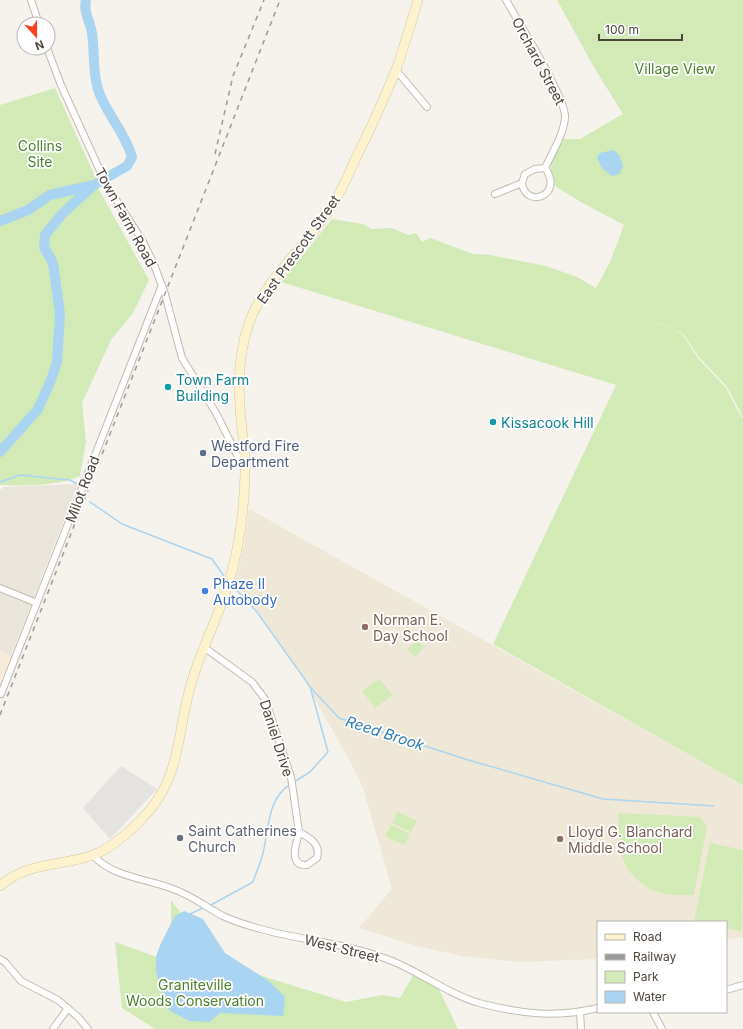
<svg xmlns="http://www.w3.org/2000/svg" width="743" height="1029" font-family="Inter,sans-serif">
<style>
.residential{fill:#eae5da}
.commercial{fill:#f7ead8}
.education{fill:#efe8d6}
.green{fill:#d2eab5}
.parking{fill:#e5e3e0}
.water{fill:#a9d4f2}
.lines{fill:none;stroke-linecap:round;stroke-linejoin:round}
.stream{stroke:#a9d4f2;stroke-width:1.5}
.river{stroke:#a9d4f2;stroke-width:10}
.street-casing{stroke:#c2bbae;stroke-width:8}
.secondary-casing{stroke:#d6c79b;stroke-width:10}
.street{stroke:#fff;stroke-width:6}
.secondary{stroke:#fff3cd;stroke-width:9}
.rail{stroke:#9a9a9a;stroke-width:1.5;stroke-dasharray:5 5;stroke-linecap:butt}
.culture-dot{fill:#0f9aa8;stroke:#fff;stroke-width:1.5}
.service-dot{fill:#5c6f8a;stroke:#fff;stroke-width:1.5}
.shop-dot{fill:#3f7fe0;stroke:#fff;stroke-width:1.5}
.education-dot{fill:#8d6e63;stroke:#fff;stroke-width:1.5}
.worship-dot{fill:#6b7280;stroke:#fff;stroke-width:1.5}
.labels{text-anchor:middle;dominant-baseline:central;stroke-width:3.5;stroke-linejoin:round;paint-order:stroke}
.street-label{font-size:14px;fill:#4b4439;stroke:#fff}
.park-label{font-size:14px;fill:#4a7f2a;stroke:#fff}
.culture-label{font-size:14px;fill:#0d838f;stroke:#fff;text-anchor:start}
.service-label{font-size:14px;fill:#4e5e75;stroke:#fff;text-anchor:start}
.shop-label{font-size:14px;fill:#366cbe;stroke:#fff;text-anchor:start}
.education-label{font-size:14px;fill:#785e54;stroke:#fff;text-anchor:start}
.worship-label{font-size:14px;fill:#5b616d;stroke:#fff;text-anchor:start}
.water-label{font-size:15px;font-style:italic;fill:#2e7ab2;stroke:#fff}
</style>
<rect width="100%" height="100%" fill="#f6f3ec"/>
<path class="residential" d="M78,484L11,656L0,651V490L4,487Z"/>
<path class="commercial" d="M0,651L11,656L0,683Z"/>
<path class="education" d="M249,509L743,785V937L726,940V922H598V959L517,962L462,956L420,947L359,928L392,889L363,788L351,763L297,667L248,597L235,582L244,546Z"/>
<path class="green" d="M557,0H743V417L727,387L699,357L683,334L601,297L682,334L698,358L726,388L738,411L743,418V785L493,644L616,385L281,282L332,219L363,224L372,229L392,228L408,235L416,233L422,242L430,238L473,254L490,255L546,266L577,277L596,288L610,262L624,225L579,201L555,186C555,180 551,176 551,170C549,161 560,147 564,139H580L623,114L595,69Z
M55,88L98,183L96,184L149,280L133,313L111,340L82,403L86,442L80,476C57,486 26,486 0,485V105Z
M417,640L424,647L415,657L407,649Z
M379,679L393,695L375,708L362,691Z
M398,812L417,821L411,832L392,823Z
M618,813L700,817L707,826L694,895C685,895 675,896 666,894C647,890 627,876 622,856C618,843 619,827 618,813Z
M391,825L410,834L404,845L385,836Z
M710,843L743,850L742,931L726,928V922L694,921Z
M171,900L217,962L346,1002L382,995L400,998L415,972L436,983L458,1029H155L122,1008L115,942L171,962Z"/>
<path class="parking" d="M121,766L157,789L110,839L83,808Z"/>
<path class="water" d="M613,150L619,155L623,166L619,174L612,176L602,168L597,158L600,153Z
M184,911L203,919L225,953L269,981L285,997L283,1016L220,1013L209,1022L189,1021L169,1010L162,992L156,972V956L161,943L175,916Z"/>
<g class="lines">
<path class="stream" d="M0,482L20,475L70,480L79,485
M90,502L122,524L212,559L226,579
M231,584L257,612L311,688L339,718L465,759L603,799L714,806
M294,782L310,772L328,752L311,690
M209,906L253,882C256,872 261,863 263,853C269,829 267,798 291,784
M190,914L205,907"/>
<path class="river" d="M0,221L28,210L50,195L94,185
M0,452L38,409L51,380L57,362L60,314L53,263L44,247L45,235L63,213L94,185L127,166L132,157C126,135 110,118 101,97C92,78 95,53 92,33C90,21 83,12 86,0"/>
<g class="street-casing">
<path id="street" d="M31,0L39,24
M47,48L61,85L106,184L142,240L153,262L165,294L182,358L216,413L244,469
M396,70L427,107
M522,183L525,174L535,169L545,168
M495,194L522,183C525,209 565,196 545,168C552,153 564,134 565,117C566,98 518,21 506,0
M0,588L37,603
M205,648L252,682L265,699L291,777L299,832C310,838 321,844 317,858L307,865C287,866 297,842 299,832
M1,694L162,285
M93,855C111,877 148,879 173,889C191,895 206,907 223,916C234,921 246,925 257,928C301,941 349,943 392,961C422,973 448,994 479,1003C521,1014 556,1018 598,1008
M0,959L5,962L21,981L58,1000L78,1017L88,1029
M726,990L743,985
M580,1012L581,1029
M653,1012L662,1029
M53,1029L68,1008"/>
</g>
<g class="secondary-casing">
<path id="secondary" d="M0,886C28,861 60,867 93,855C110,849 127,834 140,821C184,777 175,735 192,681C201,650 217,620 227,588C239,551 244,513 245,474C246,451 241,429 240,406C238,379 240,349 249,323C264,281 303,249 328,212C340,195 348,175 357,156C371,128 384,99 396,70C404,47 411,23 418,0"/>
</g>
<use href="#street" class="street"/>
<use href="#secondary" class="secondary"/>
<path class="rail" d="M215,154L233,76L264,0
M0,715L280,0"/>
</g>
<g class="culture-dot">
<circle cx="168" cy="387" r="4"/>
<circle cx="493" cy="422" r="4"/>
</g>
<circle class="service-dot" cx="203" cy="453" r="4"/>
<circle class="shop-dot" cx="205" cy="591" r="4"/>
<g class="education-dot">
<circle cx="365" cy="627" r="4"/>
<circle cx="560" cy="839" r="4"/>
</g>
<circle class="worship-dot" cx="180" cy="838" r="4"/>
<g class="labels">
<g class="street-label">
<text transform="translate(539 61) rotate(62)">Orchard Street</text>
<text transform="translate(126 217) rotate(61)">Town Farm Road</text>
<text transform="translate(298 249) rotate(-54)">East Prescott Street</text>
<text transform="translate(82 489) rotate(-69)">Milot Road</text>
<text transform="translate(277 738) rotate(72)">Daniel Drive</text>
<text transform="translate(342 948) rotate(14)">West Street</text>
</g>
<g class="park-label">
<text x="675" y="68">Village View</text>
<text x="40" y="145">Collins<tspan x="40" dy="16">Site</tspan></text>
<text x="195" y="984">Graniteville<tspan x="195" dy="16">Woods Conservation</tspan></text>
</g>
<g class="culture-label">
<text x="176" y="379">Town Farm<tspan x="176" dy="16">Building</tspan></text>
<text x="501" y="422">Kissacook Hill</text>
</g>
<g class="service-label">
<text x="211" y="445">Westford Fire<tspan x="211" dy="16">Department</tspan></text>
</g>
<g class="shop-label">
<text x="213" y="583">Phaze II<tspan x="213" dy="16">Autobody</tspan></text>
</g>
<g class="education-label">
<text x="373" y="619">Norman E.<tspan x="373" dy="16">Day School</tspan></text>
<text x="568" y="831">Lloyd G. Blanchard<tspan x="568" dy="16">Middle School</tspan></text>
</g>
<g class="worship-label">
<text x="188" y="830">Saint Catherines<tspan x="188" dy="16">Church</tspan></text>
</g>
<g class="water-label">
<text transform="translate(385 733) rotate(18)">Reed Brook</text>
</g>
</g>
<rect x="597" y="921" width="130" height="92" fill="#ffffff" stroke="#b7b4b0"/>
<rect x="605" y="934" width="20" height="6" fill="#fff3cd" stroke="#b7b4b0"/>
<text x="633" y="941" font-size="12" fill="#4b4439">Road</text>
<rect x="605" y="954" width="20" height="6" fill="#9a9a9a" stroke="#b7b4b0"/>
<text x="633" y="961" font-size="12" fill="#4b4439">Railway</text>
<rect x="605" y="971" width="20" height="12" fill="#d2eab5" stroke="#b7b4b0"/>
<text x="633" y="981" font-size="12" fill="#4b4439">Park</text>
<rect x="605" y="991" width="20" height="12" fill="#a9d4f2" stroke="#b7b4b0"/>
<text x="633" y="1001" font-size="12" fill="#4b4439">Water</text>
<g transform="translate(36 36) rotate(159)"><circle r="19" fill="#ffffff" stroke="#b7b4b0"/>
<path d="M0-3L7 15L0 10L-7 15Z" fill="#fc3f1d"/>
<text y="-6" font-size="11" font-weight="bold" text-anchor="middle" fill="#4b4439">N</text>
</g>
<path d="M599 34v6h83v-6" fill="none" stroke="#4b4439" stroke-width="2"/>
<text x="605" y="34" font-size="12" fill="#4b4439" stroke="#ffffff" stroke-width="3" paint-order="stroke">100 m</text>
</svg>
